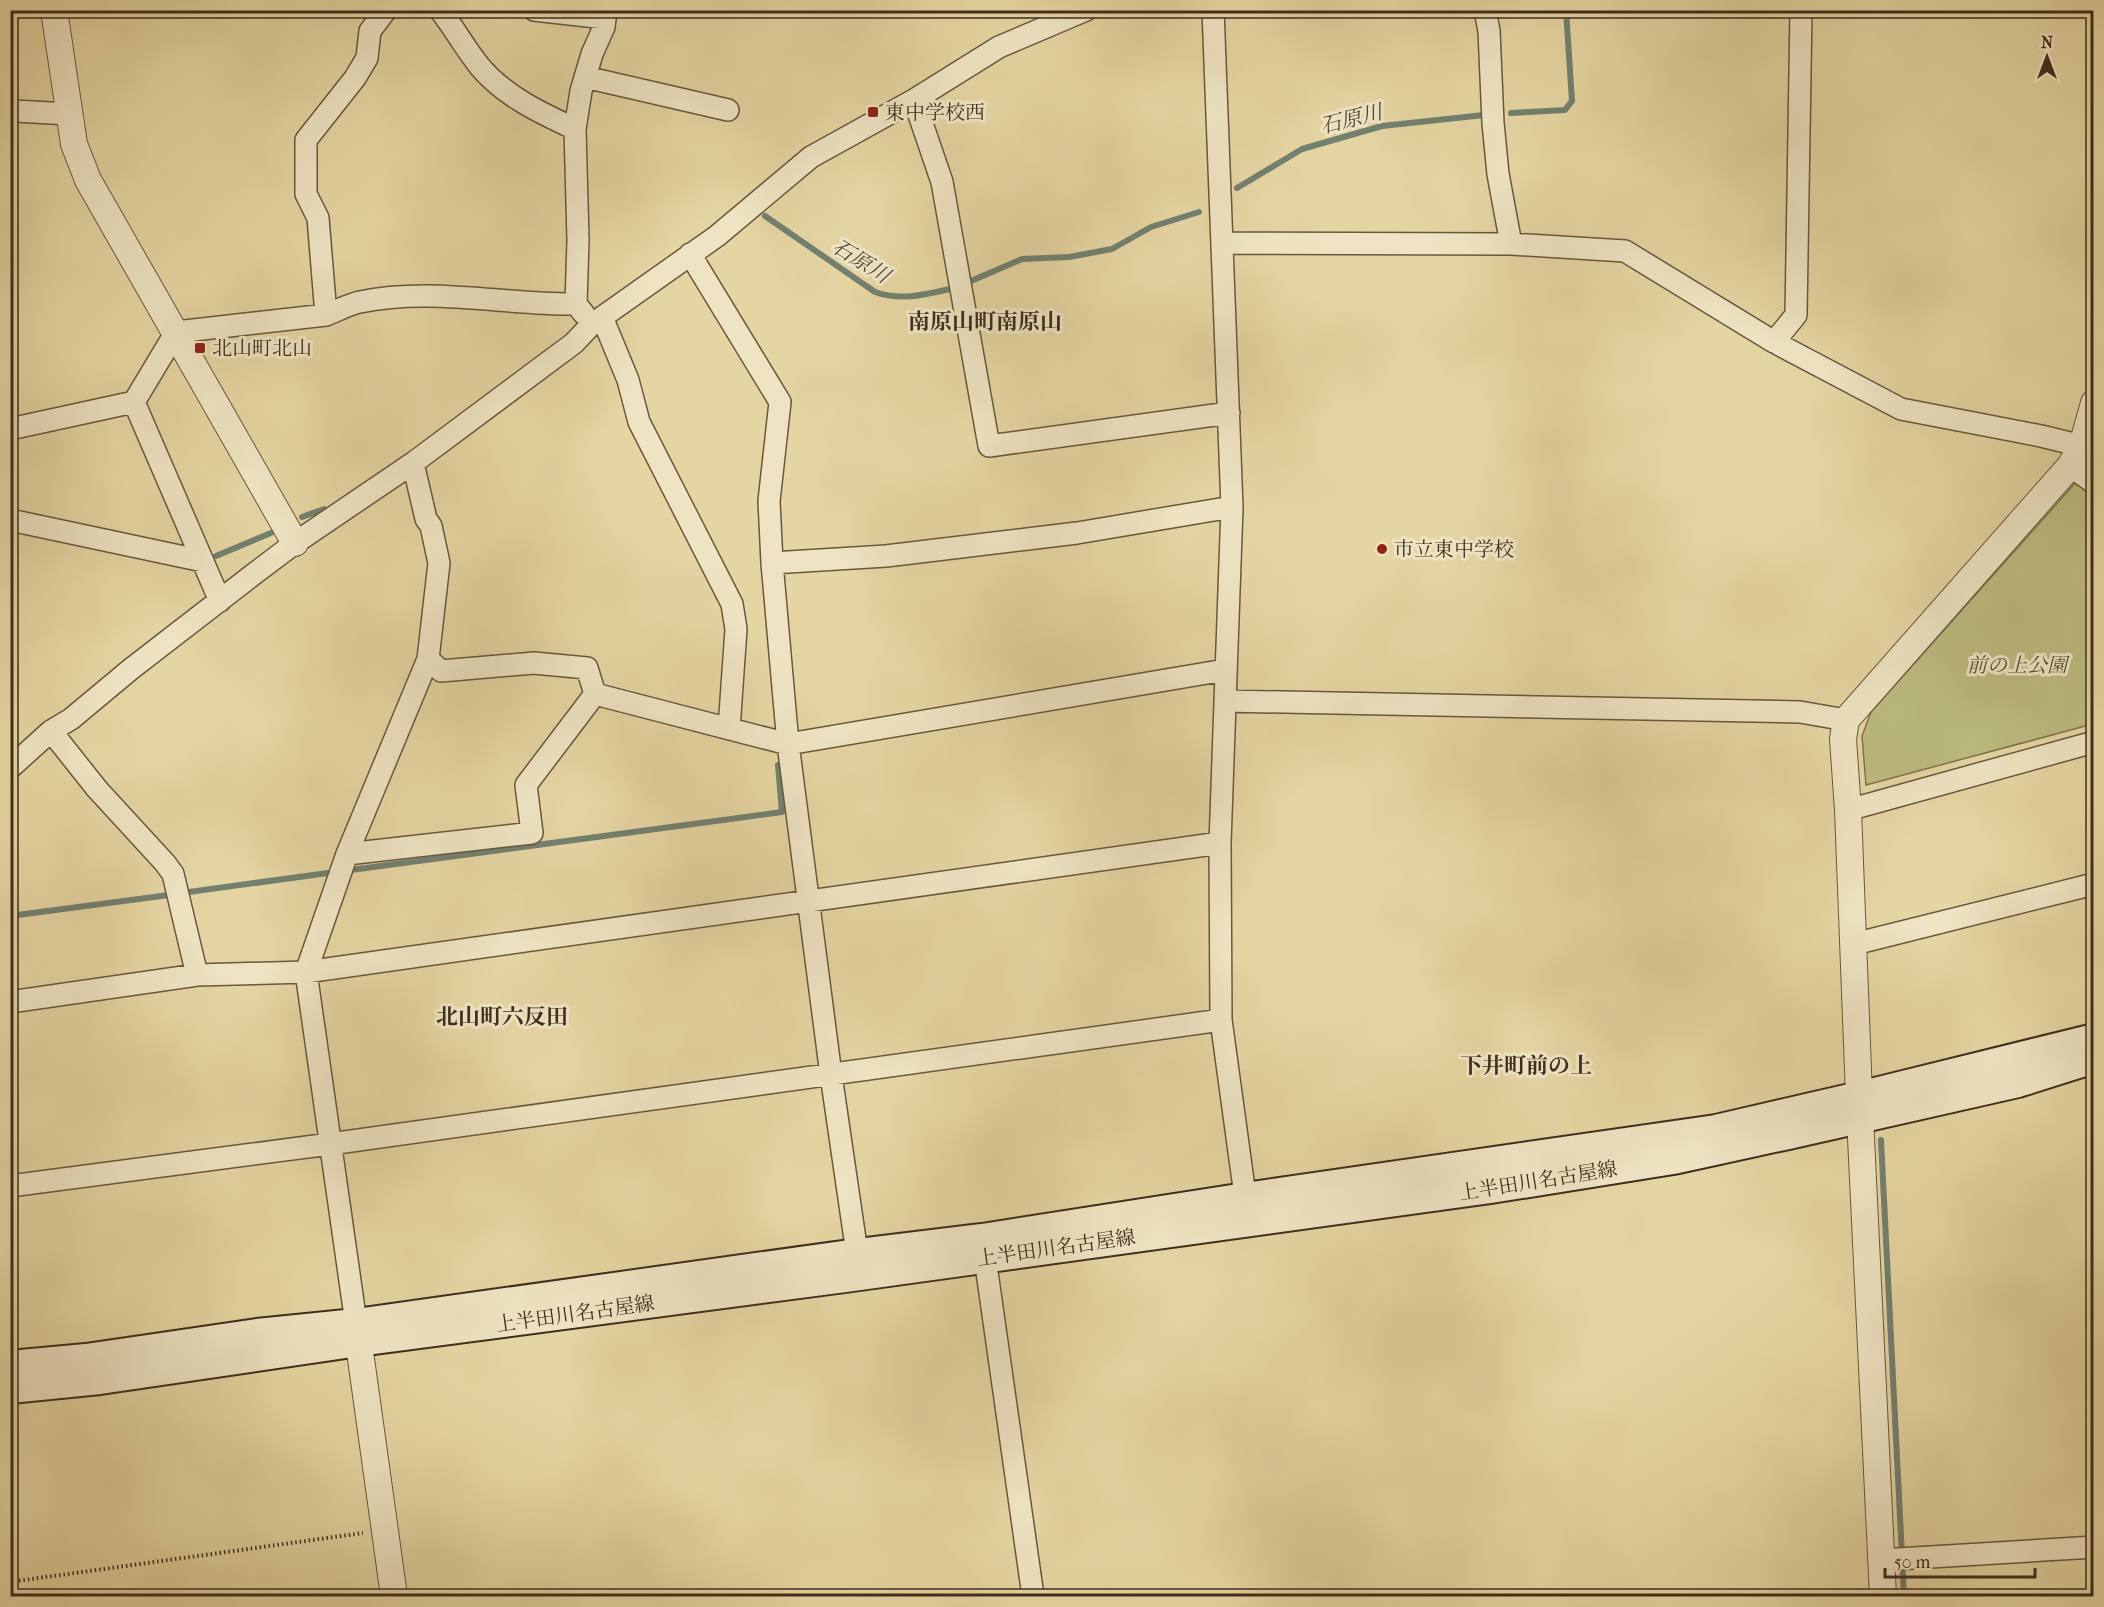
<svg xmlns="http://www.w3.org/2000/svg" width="2104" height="1607" font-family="'IM FELL French Canon','Noto Serif JP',serif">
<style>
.green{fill:#bcbb7f;stroke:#7e744e;stroke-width:1.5}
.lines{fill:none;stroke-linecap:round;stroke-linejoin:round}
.stream{stroke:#738170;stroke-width:6}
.minor-casing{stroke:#68583f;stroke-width:24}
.tertiary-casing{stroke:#68583f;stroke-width:28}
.secondary-casing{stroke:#3f2e1e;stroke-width:32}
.path{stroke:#3f2e1e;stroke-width:4;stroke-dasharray:1.5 3;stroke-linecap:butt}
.minor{stroke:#eee4c3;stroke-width:21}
.tertiary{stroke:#eee4c3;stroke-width:26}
.secondary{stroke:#eee4c3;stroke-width:28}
.poi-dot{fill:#8f2418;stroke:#eee4c3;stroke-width:2}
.labels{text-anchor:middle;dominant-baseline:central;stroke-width:6;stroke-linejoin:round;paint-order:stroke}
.poi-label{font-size:20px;fill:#3f2e1e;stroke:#eee4c3;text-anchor:start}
.park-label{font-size:20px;font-style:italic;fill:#584a31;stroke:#eee4c3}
.street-label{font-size:20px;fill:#3f2e1e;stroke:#eee4c3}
.water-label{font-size:21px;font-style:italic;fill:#504a39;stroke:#eee4c3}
.quarter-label{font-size:22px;font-weight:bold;fill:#3f2e1e;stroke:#eee4c3}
</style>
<rect width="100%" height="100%" fill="#e5d5a2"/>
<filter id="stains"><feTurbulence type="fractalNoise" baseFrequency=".00333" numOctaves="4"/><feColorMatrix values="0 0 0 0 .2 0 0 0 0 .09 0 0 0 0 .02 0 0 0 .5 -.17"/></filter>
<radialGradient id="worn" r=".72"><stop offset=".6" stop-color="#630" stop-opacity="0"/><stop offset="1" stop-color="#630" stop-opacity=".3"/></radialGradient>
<path class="green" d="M2077,481L2093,491V724L1866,785L1862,736L1871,712Z"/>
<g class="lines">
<path class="stream" d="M1511,113L1565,110L1572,101L1566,10
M1237,188L1302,149L1382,126L1484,115
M765,216L875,292C900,301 924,295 950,289
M971,281L1022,259L1069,257L1112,249L1151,227L1199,212
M302,517L324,509
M10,535H11
M216,556L271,533
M351,870L782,812L778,765
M189,892L328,873
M10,916L169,895
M1881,1140L1904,1596"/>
<g class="minor-casing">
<path id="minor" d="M386,10L370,31L367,58L355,78L306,140V194L318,218L326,315C337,311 349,304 360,302C431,287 505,305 576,304
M440,10C455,29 466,50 481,68C506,97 541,113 575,129
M534,10L605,18
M1213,10L1232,507L1220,843L1221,1020L1247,1210
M1485,10L1489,31L1493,123L1498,174L1511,244
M585,77L728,110
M914,100L942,182L989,446L1229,413
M10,113L14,111L70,114
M1223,243L1511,244L1625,251L1774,342L1901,409L2041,436L2082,446
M690,254L780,402L769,501L772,563L788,744L831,1075L857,1253
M584,314L576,304L578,240L575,129L581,91L592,54L604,27L606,10
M602,317L628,380L639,422L732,604L736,629L729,729
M1774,342L1796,315L1801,10
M134,402L220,601
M10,429L134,402L176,332L326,315
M2070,466L2094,483
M10,520L203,561
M772,563L886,556L1077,533L1232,507
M428,659L441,671L534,663L587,668L595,694L788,744L1225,670
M1225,701L1800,712L1846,720
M51,731L97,789L165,863L173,874L197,975
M10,768L51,731L71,719L131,669L250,577L295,543L413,463L574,343L591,325L717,236L811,157L914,100L999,47L1086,10
M1848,810L2094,742
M347,854L532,833L526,785L595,694
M1854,944L2094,884
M10,1002L197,975L306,972L1220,843
M10,1186L330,1144L1221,1020
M985,1258L1033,1596
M356,1323L306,972L347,854L428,659L439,563L431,526L426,519L413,463
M1881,1560L2094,1547"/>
</g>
<g class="tertiary-casing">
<path id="tertiary" d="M54,10L74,144L88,180L295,543
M356,1323L394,1596
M1883,1596L1859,1096L1848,810L1843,739L1846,720L2070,466L2082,446L2094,403"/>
</g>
<g class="secondary-casing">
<path id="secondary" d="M10,1365L86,1358L257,1333L356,1323L857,1253L982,1238L1245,1197L1716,1129L1859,1096L2094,1038
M10,1389L100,1380L359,1342L845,1278L1491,1189L1673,1160L1788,1135L2018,1083L2094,1059"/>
</g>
<path class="path" d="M10,1582L363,1533"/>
<use href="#minor" class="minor"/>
<use href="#tertiary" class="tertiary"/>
<use href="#secondary" class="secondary"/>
</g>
<g class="poi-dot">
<rect x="867" y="106" width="12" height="12" rx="3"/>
<rect x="194" y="342" width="12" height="12" rx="3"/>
<circle cx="1382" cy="549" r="6"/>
</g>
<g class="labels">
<g class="poi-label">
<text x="885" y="112">東中学校西</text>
<text x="212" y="348">北山町北山</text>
<text x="1394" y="549">市立東中学校</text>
</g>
<g class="park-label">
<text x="2017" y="665">前の上公園</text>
</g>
<g class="street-label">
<text transform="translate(1538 1181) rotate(-9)">上半田川名古屋線</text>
<text transform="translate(1056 1248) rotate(-8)">上半田川名古屋線</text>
<text transform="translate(575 1314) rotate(-8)">上半田川名古屋線</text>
</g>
<g class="water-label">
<text transform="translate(1351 119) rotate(-14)">石原川</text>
<text transform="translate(861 261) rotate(32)">石原川</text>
</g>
<g class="quarter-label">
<text x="985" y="322">南原山町南原山</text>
<text x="502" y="1017">北山町六反田</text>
<text x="1526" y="1066">下井町前の上</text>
</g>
</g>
<rect width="2104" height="1607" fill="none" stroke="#e5d5a2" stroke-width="36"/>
<rect x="12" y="12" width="2080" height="1583" fill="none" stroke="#3f2e1e" stroke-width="3"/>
<rect x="18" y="18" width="2068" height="1571" fill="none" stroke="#3f2e1e" stroke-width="1.5"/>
<g transform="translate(2047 57)" stroke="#eee4c3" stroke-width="4.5" paint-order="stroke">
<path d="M0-4.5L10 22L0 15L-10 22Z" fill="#3f2e1e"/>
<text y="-9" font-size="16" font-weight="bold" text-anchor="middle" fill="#3f2e1e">N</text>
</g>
<path d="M1885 1568v9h150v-9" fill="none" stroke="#3f2e1e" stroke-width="3"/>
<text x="1894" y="1568" font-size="18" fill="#3f2e1e" stroke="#eee4c3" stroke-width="4.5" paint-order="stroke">50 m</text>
<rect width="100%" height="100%" filter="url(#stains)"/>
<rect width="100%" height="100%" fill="url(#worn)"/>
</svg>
